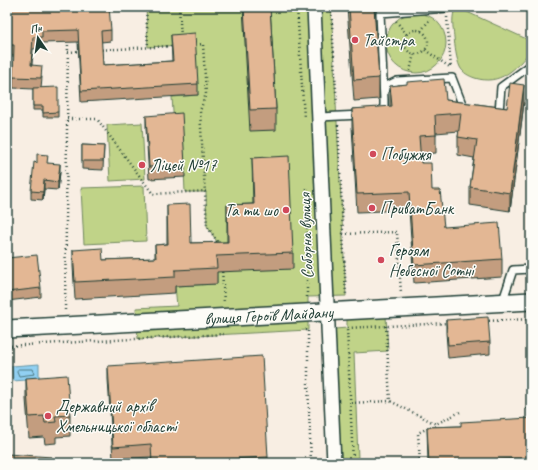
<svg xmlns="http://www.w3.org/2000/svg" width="538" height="470" font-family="Caveat,sans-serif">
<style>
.green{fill:#c0d388;stroke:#70885e}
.water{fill:#91d0f2;stroke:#6395a6}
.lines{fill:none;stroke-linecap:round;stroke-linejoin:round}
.shore{stroke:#4d7880;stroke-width:1}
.service-casing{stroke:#1f3d34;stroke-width:10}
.minor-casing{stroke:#1f3d34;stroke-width:16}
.tertiary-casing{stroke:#1f3d34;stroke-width:20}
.path{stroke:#1f3d34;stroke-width:2.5;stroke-dasharray:1 3;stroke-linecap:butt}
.service{stroke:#fdfcf7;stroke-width:7}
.minor{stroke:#fdfcf7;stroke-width:13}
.tertiary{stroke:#fdfcf7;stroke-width:17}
.wall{fill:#c39d7f;stroke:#1f3d34}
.shaded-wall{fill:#9f8068;stroke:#1f3d34}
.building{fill:#e3b794;stroke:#1f3d34}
.poi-dot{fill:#d1495b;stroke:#fdfcf7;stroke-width:1.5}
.labels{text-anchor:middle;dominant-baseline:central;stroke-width:3;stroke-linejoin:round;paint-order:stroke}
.poi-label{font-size:17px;fill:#1f3d34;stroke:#fdfcf7;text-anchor:start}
.street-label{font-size:17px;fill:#1f3d34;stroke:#fdfcf7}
</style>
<rect width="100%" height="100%" fill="#f8eee3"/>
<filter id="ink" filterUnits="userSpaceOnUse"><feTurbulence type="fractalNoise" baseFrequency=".025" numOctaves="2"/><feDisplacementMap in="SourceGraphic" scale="8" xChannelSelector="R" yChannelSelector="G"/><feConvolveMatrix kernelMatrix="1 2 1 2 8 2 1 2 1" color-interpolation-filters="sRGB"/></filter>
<g filter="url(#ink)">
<path class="green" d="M146,7H331L346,296L308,297V330L138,339L136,308L177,306L175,286L217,284L216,240L207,226L206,192H185L182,126H174L172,97L198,95L182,45L148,47Z
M456,7L531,41V50C516,69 500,86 475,78C469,76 463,73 460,67C456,58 455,47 454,37C453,27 451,16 456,7Z
M386 43a30 30 0 1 1 60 0a30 30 0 1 1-60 0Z
M142,123L145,179L110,181L107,125Z
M144,186L146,241L84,244L81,188Z
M386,316L388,351L354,353L358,459L340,460L335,329L347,328V318Z"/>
<path class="water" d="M39,364V379L13,381L12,366Z"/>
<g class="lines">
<path class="shore" d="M19,369H33L35,374L19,376L17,371Z"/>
<g class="service-casing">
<path id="service" d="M384,91L389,85L397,81L452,78L464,109
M495,111L499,112L501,87L531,65
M377,114L384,107V100L380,13L447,8
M319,117L361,115
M502,303L513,270L531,269"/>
</g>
<g class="minor-casing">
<path id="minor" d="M314,7L334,463"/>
</g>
<g class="tertiary-casing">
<g id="tertiary">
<path id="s1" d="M7,329L531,301"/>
</g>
</g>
<path class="path" d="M146,7L148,47
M179,7L181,37
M297,7L304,118
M331,7L337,106
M447,17L451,68
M396,21L407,35
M404 42a12 12 0 1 1 24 0a12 12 0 1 1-24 0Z
M421,31L430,19
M192,45L203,44L206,94L200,111L207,226L219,244
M98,50L173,46
M425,50L451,68
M68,52L82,51
M410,71L414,54
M67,119H97L153,194L206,191
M338,125L346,296
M343,234L397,232L401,293
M222,268L224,303
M307,297V187
M65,310L68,39
M485,321L531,319
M386,326L390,401L436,424
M305,330H308V383L311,463
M7,346L224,334
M351,403L390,401
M526,408H531
M353,463L347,328L448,323
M420,463L418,433L460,412"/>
<use href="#service" class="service"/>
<use href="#minor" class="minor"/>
<use href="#tertiary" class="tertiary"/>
</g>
<path class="wall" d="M7,7L111,30V41L101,42L103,65L172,61L171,35L198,84V95L81,102L78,42L42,43V48L33,49L32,65L42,77L41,88L58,112V117H43V110H33V89L13,88L14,56H7Z
M243,7H270L276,109V130L250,131Z
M347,7H374L379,78V99L354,101Z
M390,86L446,100L507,108L524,103L510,211L470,205V187L474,158L458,155V137L459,131L436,133V153L420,154L421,163L432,190L444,227L502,259V277L414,283L409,210L357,212L352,127V109L390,107Z
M146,116L185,165V177L149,179L146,128Z
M82,145L104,146L103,170L82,169Z
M252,158L293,253V269L217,272V284L175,286V293L75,299L73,266V250L103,260L155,258V245L167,244V205L191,243L227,242V205L253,204Z
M48,163L60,172L58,190L44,189L43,200L31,199V191Z
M7,258L41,288V297L7,301Z
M446,320L490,342V354L448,358L446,333Z
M108,366L268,457V463H151V457L113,459L108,379Z
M26,378L70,415V436L56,437V443L45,444L44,437L29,438L26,399Z
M531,418V463H428L427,427L461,426Z"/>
<path class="shaded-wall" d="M524,85V103L510,211V193Z
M60,164V172L58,190V182Z
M44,180V189L43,200V192Z"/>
<path class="building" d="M7,7H109L111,30L101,31L103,65L173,61L171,35L195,33L198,84L81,91L78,30L42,31V37H33L31,65L42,66L41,78L13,77L14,45H7Z
M244,7H270L276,109L250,110Z
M349,7H374L379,78L354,80Z
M444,79L446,100L507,108L510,83L524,85L510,193L470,187L477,140L458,137L461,113L435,115L436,135L419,136L421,163H431L432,190H440L444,227L499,223L502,259L414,265L409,192L357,194L352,109L392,106L390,86L407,84V82Z
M58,87V112L43,113V106H33V88Z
M182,113L185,165L149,167L146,116Z
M82,145L104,146L103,161H82Z
M37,154L48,155L47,163L60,164L58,182L44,180L43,192L31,191L34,162L37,163Z
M289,156L293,253L216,256L217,268L175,270V277L75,282L73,250L102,248L103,260L156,258L155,245L168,244L167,205L190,204L191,243L228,242L227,205L254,204L252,158Z
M37,255L41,288L7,292V258Z
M488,317L490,342L448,345L446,320Z
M262,356L268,457L179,462L180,463H152L151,444L113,447L108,366Z
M67,375L70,415L55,416L56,422L45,423L44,416L29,417L26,378Z
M531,418V458L463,461V463H429L427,427L461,426V422Z
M7,454L52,457L51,463H7Z"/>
</g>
<g class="poi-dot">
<circle cx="355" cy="40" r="4"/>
<circle cx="373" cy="154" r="4"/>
<circle cx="142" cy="165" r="4"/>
<circle cx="372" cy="208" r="4"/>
<circle cx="286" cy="210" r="4"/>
<circle cx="381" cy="260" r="4"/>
<circle cx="48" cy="416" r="4"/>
</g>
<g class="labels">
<g class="poi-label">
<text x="363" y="40">Тайстра</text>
<text x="381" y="154">Побужжя</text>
<text x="150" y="165">Ліцей №17</text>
<text x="380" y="208">ПриватБанк</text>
<text x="278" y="210" text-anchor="end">Та ти шо</text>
<text x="389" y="250">Героям<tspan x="389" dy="20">Небесної Сотні</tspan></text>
<text x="56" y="406">Державний архів<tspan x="56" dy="20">Хмельницької області</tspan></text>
</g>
<g class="street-label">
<text transform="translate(306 236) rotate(-92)">Соборна вулиця</text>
<text stroke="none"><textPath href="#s1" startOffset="262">вулиця Героїв Майдану</textPath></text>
</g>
</g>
<rect width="538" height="470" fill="none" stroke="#fdfcf7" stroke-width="24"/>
<rect x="12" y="12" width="514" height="446" fill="none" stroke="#1f3d34" stroke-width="1.5" filter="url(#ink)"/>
<g transform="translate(38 38) rotate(347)" stroke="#fdfcf7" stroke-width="3" paint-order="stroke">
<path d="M0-3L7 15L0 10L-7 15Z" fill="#1f3d34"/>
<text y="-6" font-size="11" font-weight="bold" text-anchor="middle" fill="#1f3d34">Пн</text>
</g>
</svg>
